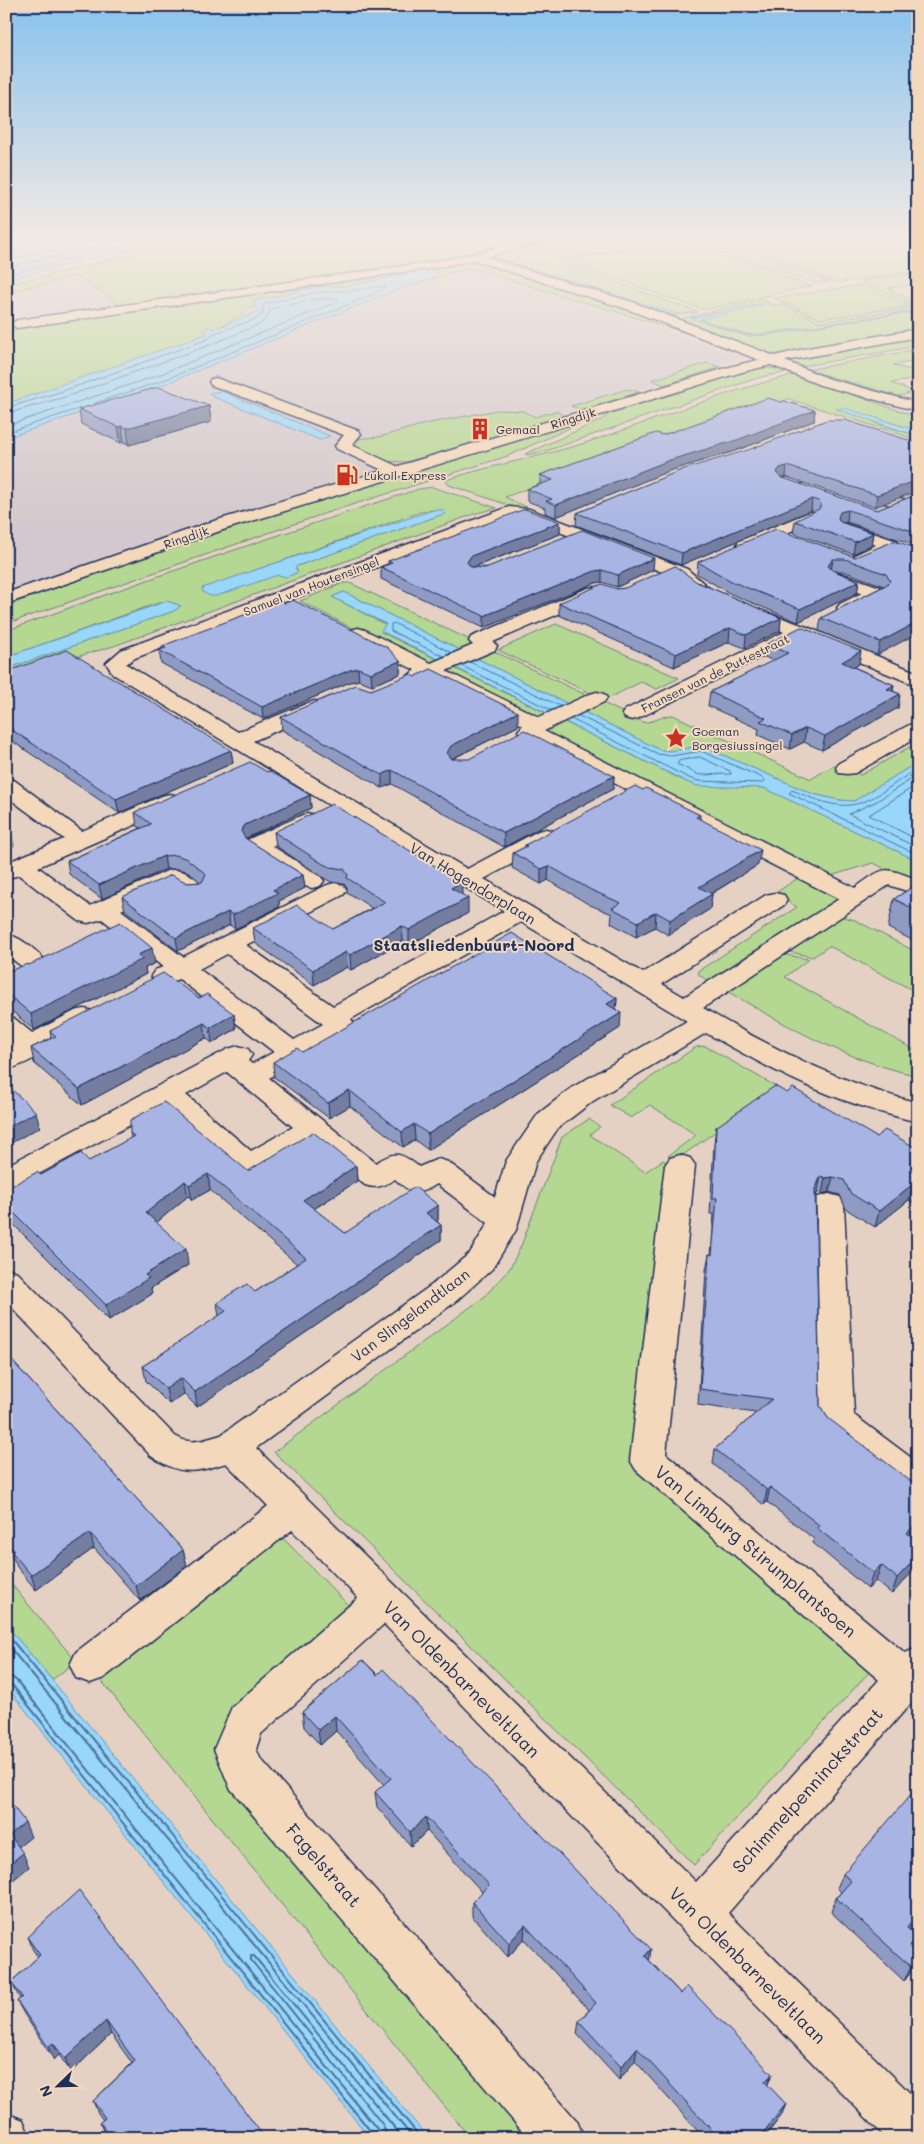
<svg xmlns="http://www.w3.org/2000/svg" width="924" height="2144" font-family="Mali,sans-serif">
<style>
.built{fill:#d2c8cd}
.green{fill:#b4d791;stroke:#688378;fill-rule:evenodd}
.water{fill:#98d7fa;stroke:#6694bc}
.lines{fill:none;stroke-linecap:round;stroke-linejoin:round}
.shore-far1{stroke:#4d729c;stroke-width:1}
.shore{stroke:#4d729c;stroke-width:2}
.street-casing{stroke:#1b2f5e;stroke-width:3}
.secondary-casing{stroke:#1b2f5e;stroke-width:3}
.street{fill:#f4d8bb;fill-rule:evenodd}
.secondary{fill:#f4d8bb;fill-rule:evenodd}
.wall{fill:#909bc4;stroke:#1b2f5e}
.shaded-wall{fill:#757ea0;stroke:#1b2f5e}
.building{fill:#a7b4e4;stroke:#1b2f5e}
.labels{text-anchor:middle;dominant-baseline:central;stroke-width:4;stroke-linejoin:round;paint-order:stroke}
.far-street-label{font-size:12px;fill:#1b2f5e;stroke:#f4d8bb}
.far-poi-label{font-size:12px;fill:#1b2f5e;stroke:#f4d8bb;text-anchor:start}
.street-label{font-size:15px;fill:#1b2f5e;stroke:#f4d8bb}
.neighbourhood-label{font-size:16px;font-weight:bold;fill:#1b2f5e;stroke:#f4d8bb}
.near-street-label{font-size:18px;fill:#1b2f5e;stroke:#f4d8bb}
</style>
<rect width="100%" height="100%" fill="#e5d1c3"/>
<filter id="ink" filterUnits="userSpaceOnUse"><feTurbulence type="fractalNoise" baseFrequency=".02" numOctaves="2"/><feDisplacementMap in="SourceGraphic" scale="10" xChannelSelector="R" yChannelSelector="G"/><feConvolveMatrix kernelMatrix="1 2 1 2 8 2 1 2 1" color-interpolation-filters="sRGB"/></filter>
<g filter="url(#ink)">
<path class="built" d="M466,265L745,357L122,550L6,593V423Z
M76,276L112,299L121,309L134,310L6,331V321L26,319L6,301V293Z"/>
<path class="green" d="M185,238H681L669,240L812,286L704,310L564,260L666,240L557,261L698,312L671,316L626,307L736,348L474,269L458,271L432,279L437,274L425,269L384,279L346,286L318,287L254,301V307L208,334L6,404V331L134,310L121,309L112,299L76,276L6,293V285L177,244L185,239Z
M689,238H721L829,282L816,283L679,240Z
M727,238H884L918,250V271L837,283Z
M918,273V285L889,288L918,304V306L860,281Z
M862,285L910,306L820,319L774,298Z
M760,300L775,305L782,304L820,322L918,307V310L757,335L744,334L700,319L760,304L692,318L746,336L767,335L874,317L918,312V329L774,355L677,320Z
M918,336V346L798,367L787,362L796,358Z
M918,349V361L893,365L907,369L918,368V379L891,383L915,392L898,396L807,370Z
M707,363L721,367L664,385L652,380Z
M757,368L781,369L787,372L761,377L725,389L549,450L527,455L525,454L601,420L608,415L611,410Z
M794,375L918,417V431L877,418L875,423L918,436V440L789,399L714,426L619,455L505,497L531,509L517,508L449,485L446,482L449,479C495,464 542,457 588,442C657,420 723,391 794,375Z
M628,389L639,392L582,410L571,406Z
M497,410L523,411L535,417L556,411L564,416L406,462L381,461L348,446L355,440L364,438L379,437L425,424Z
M598,415L508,456L326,513L6,624V606L142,556Z
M432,487L497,508L477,513L114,646L62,661L6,682V669L174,611L181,606L167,601L161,602L6,657V631C143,580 280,534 419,489ZM433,510H443L446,513L297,566L295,568L298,572L287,576L281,574L202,589L421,512Z
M343,583H350L643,722C654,723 662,715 673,715L811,779L836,764L861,775L918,742V762L854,801L839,800L813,794L702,746L671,751L660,750L344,592L332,597L386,625L381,632L687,782L764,788L918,861V885L883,872L882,867L873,863L824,878L532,730L449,678L300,601Z
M556,624L679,678L657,689L641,682L605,700L498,650Z
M806,877L843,900L712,983L699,975L698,971L797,907L774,894L798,878Z
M840,916L855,920L918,953V993L829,946L813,957L785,951Z
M781,954L809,959L785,977L918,1052V1076C844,1059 794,1030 730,993L729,988Z
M705,1046L777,1087L679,1158L674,1159L668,1156L696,1135L650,1105L631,1118L610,1105L696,1047Z
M589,1119L600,1127L590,1135L645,1172L663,1160L671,1165L645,1326L632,1451L872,1669L694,1865L274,1452L484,1297L510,1268L521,1246L562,1137Z
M280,1535L349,1606L246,1695L228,1718L229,1778L527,2138H470L99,1678Z
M6,1578L76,1661L52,1680L6,1625Z"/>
<path class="water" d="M6,238H185L186,239L132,249L6,280Z
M497,258L679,314L675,315L492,259Z
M425,269L436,270L437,274L432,279L384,295L160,386L6,438V404L207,334L203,330L209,327L215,329L259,311L254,307V301L318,287L346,286L384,279Z
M760,304L764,305L700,319L744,334L757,335L918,310V311L751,336L691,318Z
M221,391L330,436L320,440L209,395L210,393Z
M844,408L918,431V436L836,409Z
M433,510H443L446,513L297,566L295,568L298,572L287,577L278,575L216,596H210L203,592L202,588Z
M344,592L660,750L671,751L702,746L813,794L839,800L854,801L918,762V861L764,788L697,786L687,782L381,631L386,624L332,597Z
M167,601L181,606L174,611L6,669V657Z
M6,1625L52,1680L428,2138H370L6,1686Z"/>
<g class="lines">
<path class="shore-far1" d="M6,261L98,238
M6,268L130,238
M6,275L130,244L165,238
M6,408L63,391L208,339L212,334L254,320L262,314L264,304L319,292L347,291L385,286L384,289L360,300L159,382L95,403
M6,414L65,397L210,345L260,324L266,319L271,309L315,299H338L337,302L156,376L6,426
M6,433L78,409
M443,656L391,631V624L394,623L452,653
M470,662L560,706
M462,666L551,710
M571,719L689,778L698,781L762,783L765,781L763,778L701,751L671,756L658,754L579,716
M700,757L730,771L731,774L699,775L677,764L679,761Z
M918,768C863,804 857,819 792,790L789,793L918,855
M918,775L877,801L849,814L918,848
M918,784L869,815L918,840"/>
<path class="shore" d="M6,1633L421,2138
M6,1643L413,2138
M6,1677H12L17,1681L377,2129L379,2138
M6,1683L12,1685L372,2133L373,2138
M387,2138L383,2125L251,1960V1956H254L403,2138"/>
<g class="street-casing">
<path id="street" d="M530,238H547L546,240L486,257L635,303L777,357L779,360L772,364L767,363L627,309L473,260L433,268L17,328L11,324L17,320L433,262L473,254Z
M216,378L359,431L361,434L352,445L401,468L404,471L401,474H391L337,449L335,446L344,435L211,385L209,382L211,379Z
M811,468L908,501L910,504L908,507H896L812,478L791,487H779L777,484L779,481Z
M509,507L529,509L687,569L709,588L706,592C693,595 685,585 675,577L521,517H511L135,658L126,664L238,732L308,703L315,701L322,703L325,707L322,711L253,741L467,869L538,831L546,829L554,831L557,836L554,841L484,879L643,973L766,895L775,893L784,895L787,900L784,905L662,984L684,997L839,899L521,735L518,731L523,725L430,678L418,682L411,680L408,676L415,670L351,638L349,634L351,630L358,628L365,630L431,663L473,645L469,641L471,637L588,588L594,587L600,588L603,592L600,596L493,642L497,646L495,650L446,671L539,717L590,694L597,692L604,694L607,698L604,702L544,731L855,888C886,866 882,866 918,880V895L889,885L703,1008C771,1048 841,1083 918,1103V1122C886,1114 854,1105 823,1092C782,1076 744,1054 706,1033L593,1101L558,1128L536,1161L516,1230L492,1269L455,1302L256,1448L696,1882L879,1680L636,1470L630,1460L665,1165L670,1158L680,1155L690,1158L695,1165L666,1454L905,1653L918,1648V1695L728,1913L918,2101V2138H886L384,1624L261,1734L256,1749L260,1758L577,2121L584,2138H528L230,1788L214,1749L232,1707L358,1598L292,1530L104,1678L90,1683L76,1678L70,1665L76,1652L268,1506L226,1463C193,1473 181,1476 151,1456L6,1301V1268L17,1272L175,1436C191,1446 204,1440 221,1435L433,1284L470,1253L488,1223L437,1184C418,1196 411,1194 395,1179C384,1186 377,1189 365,1185L311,1142L259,1172L249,1175L239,1172L164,1107L16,1186L6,1189V1166L228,1049L238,1046L248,1049L252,1055L248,1061L252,1064L274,1052L179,979L164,984L155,982L151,976L155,970L163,967L102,919L88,923L79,921L19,875L6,879V863L64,839L6,796V779L14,780L82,831L162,796L170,794L178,796L181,801L178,806L38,867L90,906L167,871C181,867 197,877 206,889L202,894C190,897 184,893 173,886L121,910L183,957L327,885L335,883L343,885L347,890L343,895L246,945L333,1006L504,911L113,674L106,663L121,650ZM521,922L687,1021L573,1087L538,1114L506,1161L495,1197L448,1162L438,1159L419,1167C402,1153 395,1150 376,1163L269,1078L351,1031L355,1025L351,1019ZM227,954L323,1024L294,1040L199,969ZM227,1072L293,1127L251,1151L186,1095Z
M810,512L816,514L818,517L816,520L751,549H739L737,545L739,541Z
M846,524L897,541L899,545L897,549C885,554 869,566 855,563L852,559L855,555L876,545L840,533L838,529L840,525Z
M837,572L883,588L886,592L883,596C870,602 854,616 840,612L837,608L840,604L862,593L831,581L828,577L831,573Z
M746,605L807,627L918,673V686L800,638L639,718L632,720L625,718L622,714L625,710L784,632L740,614L737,610L740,606Z
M918,722V737L855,773L847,774L839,773L836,768L839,763L911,724Z
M307,813L315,815L318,820L315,825L272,846L320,876L324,881L320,886L312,888L304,886L247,850L244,845L247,840Z
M6,934C21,937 39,952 48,964L44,969C27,974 19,964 6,954Z
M84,1009L93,1011L97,1017L93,1023L45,1048C38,1059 19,1066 6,1070V1049L14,1046L6,1039V1017L15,1019L32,1033L75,1011Z
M829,1194L840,1197L844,1205L854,1415L918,1463V1498L905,1494L825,1432L820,1422L814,1205L818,1197Z
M6,2113L23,2120L30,2138H6Z"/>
</g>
<g class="secondary-casing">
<path id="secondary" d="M918,329V337L785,361L830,379L918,403V411L820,385L771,365L742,372L226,529L6,604V593L214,521L733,366L808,348Z"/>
</g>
<use href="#street" class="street"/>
<use href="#secondary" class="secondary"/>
</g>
<path class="wall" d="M781,402L815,410L814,421L735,451L669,471L556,517L545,513V508L527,501V489L540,484V475L663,435Z
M209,406L211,422L129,445L124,442L121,443L81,424L79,409Z
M918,443L875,507L786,477L782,478L877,510L918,494V546L847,522L843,523L873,533L871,545L853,554L793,533L795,521L815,512L811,510L681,565L576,525L577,513L684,469Z
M560,522V534L474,567L653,570L617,587L602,582L595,583L484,628L381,579V567L388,564V561Z
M918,548L877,655L819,631L821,618L884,586L843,571H834L859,581L857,593L798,622L731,594L697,574L698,562L855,557Z
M697,582L781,618L780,631L745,648L729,642L674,667L559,615V603L617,589Z
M767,644L859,664L854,667L894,685L893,691L900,694L898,708L822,750L804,742L790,749L758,735L759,729L708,706L710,692L773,661L765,657Z
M162,646L400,661V674L372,685L359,680L350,682L263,719L161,663L159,650L162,649Z
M6,672L231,750L233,763L119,813L6,737Z
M414,677L518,726L452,759L614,776L613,789L504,847L392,784L382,788L282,730L281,717Z
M267,772L310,795L311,808L246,839L303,875L305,888L279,901V907L235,929L230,925L178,951L125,910L122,897L188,883L200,882L189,872L178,869H166L102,899L69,874L67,861L141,828L137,826L135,812Z
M643,790L700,815V819L758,865L711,894H712L710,909L668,935L655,927L636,937L611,923L612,914L590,905L548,880L541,884L512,868L513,853L525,847V845Z
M274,832L462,894L468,913L409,945L403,941L351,970L347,967L314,985L255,943L253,928L333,929L372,908L347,892V888L344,884L331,882L324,878L276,846Z
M918,883V943L888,928L894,899Z
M155,963L145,968L146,974L34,1030L6,1006V971L12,970L29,965Z
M199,998L234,1014L236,1029L212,1043L206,1038L82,1105L34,1063L31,1048L51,1038L50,1031Z
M617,998L616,1010L620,1028L428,1150L415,1140L403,1147L350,1106L329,1118L274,1077L273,1062L302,1052Z
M787,1093L876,1137L918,1149V1206L909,1200L875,1227L846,1209L840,1195L829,1192L822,1194L818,1191L816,1197L820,1406L828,1418L918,1532L912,1537L892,1594L876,1581L868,1589L813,1543L814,1539L767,1502L764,1505L713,1464L715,1449L756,1413L698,1405L706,1270L709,1254L711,1255L714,1214H710L714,1143L716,1127Z
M130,1133L248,1171L356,1166L357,1181L314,1209L345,1233L438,1205V1220L437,1221L441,1225V1240L197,1407L184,1394L169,1404L146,1381L143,1366L219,1316L217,1303L255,1292L297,1264L210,1190L192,1200L188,1196L156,1223L188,1265L151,1288L152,1294L109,1320L6,1217V1189L41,1175L89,1161L131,1138Z
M6,1354L183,1550L187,1566L140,1601L94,1548L36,1590L17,1567L15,1561L6,1551Z
M918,1438V1461L911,1455L916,1440Z
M363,1660L651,1949L649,1960L681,1994L772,2074L767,2085L786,2104L781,2116L764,2138H704L635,2061L619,2080L577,2034L579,2021L589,2010L524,1939L508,1957L472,1916V1902L482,1892L427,1831L411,1846L377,1807L375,1792L384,1785L336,1731L320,1745L304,1727L302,1712Z
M843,1874L918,1937V1963L904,1981L831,1912L836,1898L841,1892L837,1888Z
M27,1937L265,2138H108L100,2122L103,2120L98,2113L93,2101L132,2063L111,2034L71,2072L59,2055L54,2060L24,2014L17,2001L20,1999L11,1982L38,1957L33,1950Z"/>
<path class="shaded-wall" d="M209,406L211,422L129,445L127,428Z
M815,410L814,421L735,451L669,471L556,517V505L670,460Z
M122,426L124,442L121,443L118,427Z
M787,466L786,477L778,479L777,472L780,468Z
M918,480V491L875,507L877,495Z
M812,499L811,510L681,565L682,553Z
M848,510L847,522L838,524V518L840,512Z
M560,522V534L471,568L467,562L471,556Z
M873,533L871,545L853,554L855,542Z
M654,558L653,570L617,587L618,575Z
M833,559L831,571L828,566Z
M602,570V582L595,583L484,628V616L595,571Z
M859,581L857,593L798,622L800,609Z
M781,618L780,631L745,648L746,635Z
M918,622V633L877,655L880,642Z
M730,628L729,642L674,667L676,654Z
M861,651L859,664L840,676L842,662Z
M400,661V674L372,685L371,673Z
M358,668L359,680L350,682L263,719L262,707L350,670Z
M894,685L891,698L887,689Z
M900,694L898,708L822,750L825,736Z
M518,712V726L451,759L447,753L451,746Z
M806,728L804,742L790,749L792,735Z
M231,750L233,763L119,813L116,799Z
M392,770V784L382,788V775Z
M614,776L613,789L504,847V833Z
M310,795L311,808L246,838L242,844L241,831L245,825Z
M11,832L14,846L6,850V834Z
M761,850L758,865L697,902L699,887Z
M164,856L166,869L102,899L99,885Z
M549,866L548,880L541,884V869Z
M303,875L305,888L279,901V907L235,929L233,915L273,890Z
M462,882V897L451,888Z
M712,894L710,909L668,935L670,920Z
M468,898V913L409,945V930Z
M228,912L230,925L178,951L176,938Z
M656,912L655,927L636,937L638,922Z
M402,926L403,941L351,970L350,955Z
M152,948L155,963L145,968L146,974L34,1030L31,1014L138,955Z
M8,949L11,964L6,967V950Z
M346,952L347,967L314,985L313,970Z
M617,998L616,1013L607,1004Z
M621,1013L620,1028L428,1150V1134Z
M234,1014L236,1029L212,1043L210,1028Z
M204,1023L206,1038L82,1105L79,1089Z
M349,1090L350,1106L329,1118L328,1103Z
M36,1112L40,1127L6,1146V1128Z
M414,1124L415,1140L403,1147L402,1132Z
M356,1166L357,1181L304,1215L303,1200Z
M208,1174L210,1190L192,1200L189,1185Z
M821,1176L818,1191L812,1205L815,1189Z
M833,1177L829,1192L822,1194L825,1178Z
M185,1181L188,1196L149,1229L146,1213Z
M913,1184L909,1200L875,1227L879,1211Z
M438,1205V1220L427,1228L426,1213Z
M441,1225V1240L197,1407L195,1392Z
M186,1249L188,1265L151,1288L152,1294L109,1320L106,1305L145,1275Z
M181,1378L184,1394L169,1404L166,1389Z
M770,1487L767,1502L764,1505L767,1490Z
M918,1522V1532L902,1548L907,1533Z
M90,1533L94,1548L36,1590L31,1575Z
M183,1550L187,1566L140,1601L136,1586Z
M918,1556V1566L892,1594L897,1578Z
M881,1565L876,1581L868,1589L873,1573Z
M335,1716L336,1731L320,1745L318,1730Z
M426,1817L427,1831L411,1846L410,1832Z
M25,1822L31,1837L16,1849L10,1835Z
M23,1853L29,1867L6,1886V1867Z
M918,1914V1920L901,1942L907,1928Z
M525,1925L524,1939L508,1957L509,1943Z
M651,1949L649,1963L645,1956Z
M918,1958V1963L904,1981L911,1967Z
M106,2021L111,2034L71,2072L65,2059Z
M53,2043L59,2055L54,2060L48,2047Z
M637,2048L635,2061L619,2080L621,2067Z
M772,2074L767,2087L765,2082Z
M786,2104L781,2116L764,2138H759Z"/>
<path class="building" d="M159,387L209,406L127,428L122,426L118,427L79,409Z
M768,398L781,402L784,401L815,410L737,440L670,460L556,505L546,501L552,499L527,489L553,480L540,475L656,433L663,435Z
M827,420H845L918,443V480L877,495L787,466L780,468L777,472L780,477L877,510L918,494V533L848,510L840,512L838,518L840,522L873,533L855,542L795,521L819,509L821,504L818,501L812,499L682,553L577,513L684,469L748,450Z
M525,509L560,522L471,556L467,562L471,567L485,568L582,530L654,558L618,575L602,570L595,571L484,616L381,567L392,563L388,561Z
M776,529L855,557L894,541L918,548V622L880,642L821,618L886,585L890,581L886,574L845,559H833L828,566L832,570L859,581L800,609L733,582L698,562Z
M675,566L697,582L781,618L746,635L730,628L676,654L559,603L602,584L617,589L625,588Z
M293,600L388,648L400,661L371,673L358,668L350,670L262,707L159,650L166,648L162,646L281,601L285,603Z
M801,627L861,651L842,662L894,685L887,689L900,694L825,736L806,728L792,735L760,721L766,718L710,692L788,653L767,644Z
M67,650L231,750L116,799L6,726V672Z
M431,669L518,712L451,746L447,753L452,759H469L524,730L614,776L504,833L392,770L382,775L281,717L356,685L371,690L411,674L414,677Z
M250,762L267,772L270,771L310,795L245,825L241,831L245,838L303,875L273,890L278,893L233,915L228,912L176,938L122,897L171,875L188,883L202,882L206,874L187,859L176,855L164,856L99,885L67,861L151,824L135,812Z
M635,786L643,790L646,788L700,815L696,817L761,850L699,887L712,894L670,920L656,912L638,922L612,908L621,903L591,890L549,866L541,869L513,853L527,846L525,845Z
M332,804L462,882L451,888L468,898L409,930L402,926L350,955L346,952L313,970L253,928L297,905L333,929L385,902L347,878L348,875L344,869L330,867L323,864L274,832Z
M6,829L11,832L6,834Z
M918,883V911L894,899Z
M120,922L152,948L138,955L143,959L31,1014L6,993V971L12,970L27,964L29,965Z
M512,933L617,998L607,1004L621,1013L428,1134L414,1124L402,1132L349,1090L328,1103L273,1062L297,1048L302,1052Z
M163,973L199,998L207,994L234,1014L210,1028L204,1023L79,1089L31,1048L56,1036L50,1031Z
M6,1084L36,1112L6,1128Z
M775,1086L787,1093L793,1088L876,1137L885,1130L918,1149V1188L913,1184L879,1211L850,1193L844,1180L833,1177L825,1178L821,1176L815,1189L820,1406L828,1418L909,1480L918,1483V1522L907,1533L918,1541V1556L897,1578L881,1565L873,1573L817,1528L819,1525L770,1487L767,1490L715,1449L772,1399L700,1389L709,1254L712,1255L717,1198H713L716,1127Z
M164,1102L248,1171L313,1132L356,1166L303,1200L345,1233L415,1187L438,1205L426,1213L441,1225L195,1392L181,1378L166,1389L143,1366L226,1311L217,1303L232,1293L247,1284L255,1292L306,1258L208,1174L189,1185L185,1181L146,1213L186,1249L145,1275L149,1278L106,1305L6,1205V1189L37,1172L41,1175L81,1153L89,1161L134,1136L130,1133V1120Z
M6,1354L183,1550L136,1586L90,1533L31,1575L12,1552L14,1550L6,1542Z
M363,1660L377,1675L383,1669L651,1949L645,1956L681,1994L687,1986L772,2074L765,2082L786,2104L759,2138H713L716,2135L637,2048L621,2067L579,2021L596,2003L525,1925L509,1943L472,1902L489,1885L426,1817L410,1832L375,1792L391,1778L335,1716L318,1730L302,1712Z
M918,1786V1914L907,1928L918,1937V1958L911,1967L836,1898L851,1881L843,1874Z
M6,1797L25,1822L10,1835L23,1853L6,1867Z
M79,1890L265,2138H111L100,2122L105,2118L93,2101L135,2061L106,2021L65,2059L53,2043L48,2047L17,2001L22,1997L11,1982L40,1955L27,1937Z"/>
</g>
<linearGradient id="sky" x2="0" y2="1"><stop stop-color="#88c2ef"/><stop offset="0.44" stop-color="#f3eae4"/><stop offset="1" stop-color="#f3eae4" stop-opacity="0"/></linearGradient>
<rect width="924" height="538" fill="url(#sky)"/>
<defs>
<g id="building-bare" transform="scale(1.725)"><path d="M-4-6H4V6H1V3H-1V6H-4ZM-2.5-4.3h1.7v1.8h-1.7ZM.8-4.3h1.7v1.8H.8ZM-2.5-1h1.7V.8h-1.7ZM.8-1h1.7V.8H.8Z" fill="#c8321e" stroke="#f4d8bb" stroke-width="2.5" paint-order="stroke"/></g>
<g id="fuel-bare" transform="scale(1.725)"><path d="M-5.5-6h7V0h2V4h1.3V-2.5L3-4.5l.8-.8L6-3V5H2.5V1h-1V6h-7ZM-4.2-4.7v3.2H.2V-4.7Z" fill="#c8321e" stroke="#f4d8bb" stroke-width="2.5" paint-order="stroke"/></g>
<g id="sight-bare" transform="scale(1.725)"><path d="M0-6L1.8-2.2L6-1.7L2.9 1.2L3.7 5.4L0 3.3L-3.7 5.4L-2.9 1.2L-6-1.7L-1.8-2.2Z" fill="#c8321e" stroke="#f4d8bb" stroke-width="2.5" paint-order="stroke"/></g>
</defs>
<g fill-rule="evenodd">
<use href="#building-bare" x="480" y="429"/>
<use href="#fuel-bare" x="347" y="475"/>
<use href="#sight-bare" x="676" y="738"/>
</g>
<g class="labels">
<g class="far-street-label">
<text transform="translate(573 418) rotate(-17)">Ringdijk</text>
<text transform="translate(186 537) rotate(-19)">Ringdijk</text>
<text transform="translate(311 586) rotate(-21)">Samuel van Houtensingel</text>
<text transform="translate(715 673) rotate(-26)">Fransen van de Puttestraat</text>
</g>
<g class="far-poi-label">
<text x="496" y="429">Gemaal</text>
<text x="364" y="475">Lukoil Express</text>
<text x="692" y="731">Goeman<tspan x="692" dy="14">Borgesiussingel</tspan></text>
</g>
<g class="street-label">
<text transform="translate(473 883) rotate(31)">Van Hogendorplaan</text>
<text transform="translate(410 1315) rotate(-37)">Van Slingelandtlaan</text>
</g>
<g class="neighbourhood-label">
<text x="474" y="944">Staatsliedenbuurt-Noord</text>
</g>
<g class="near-street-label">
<text transform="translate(756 1551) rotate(40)">Van Limburg Stirumplantsoen</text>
<text transform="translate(462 1679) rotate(45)">Van Oldenbarneveltlaan</text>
<text transform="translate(807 1790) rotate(-48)">Schimmelpenninckstraat</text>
<text transform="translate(324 1865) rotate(49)">Fagelstraat</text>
<text transform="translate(748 1965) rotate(45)">Van Oldenbarneveltlaan</text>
</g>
</g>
<rect width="924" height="2144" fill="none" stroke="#f4d8bb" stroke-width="25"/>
<rect x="12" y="12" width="899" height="2119" fill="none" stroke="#1b2f5e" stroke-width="2" filter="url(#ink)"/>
<g transform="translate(58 2086) rotate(247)" stroke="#f4d8bb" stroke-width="4" paint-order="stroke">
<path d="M0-4L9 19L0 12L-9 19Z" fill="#1b2f5e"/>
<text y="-8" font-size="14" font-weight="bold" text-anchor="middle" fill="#1b2f5e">N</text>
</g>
</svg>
